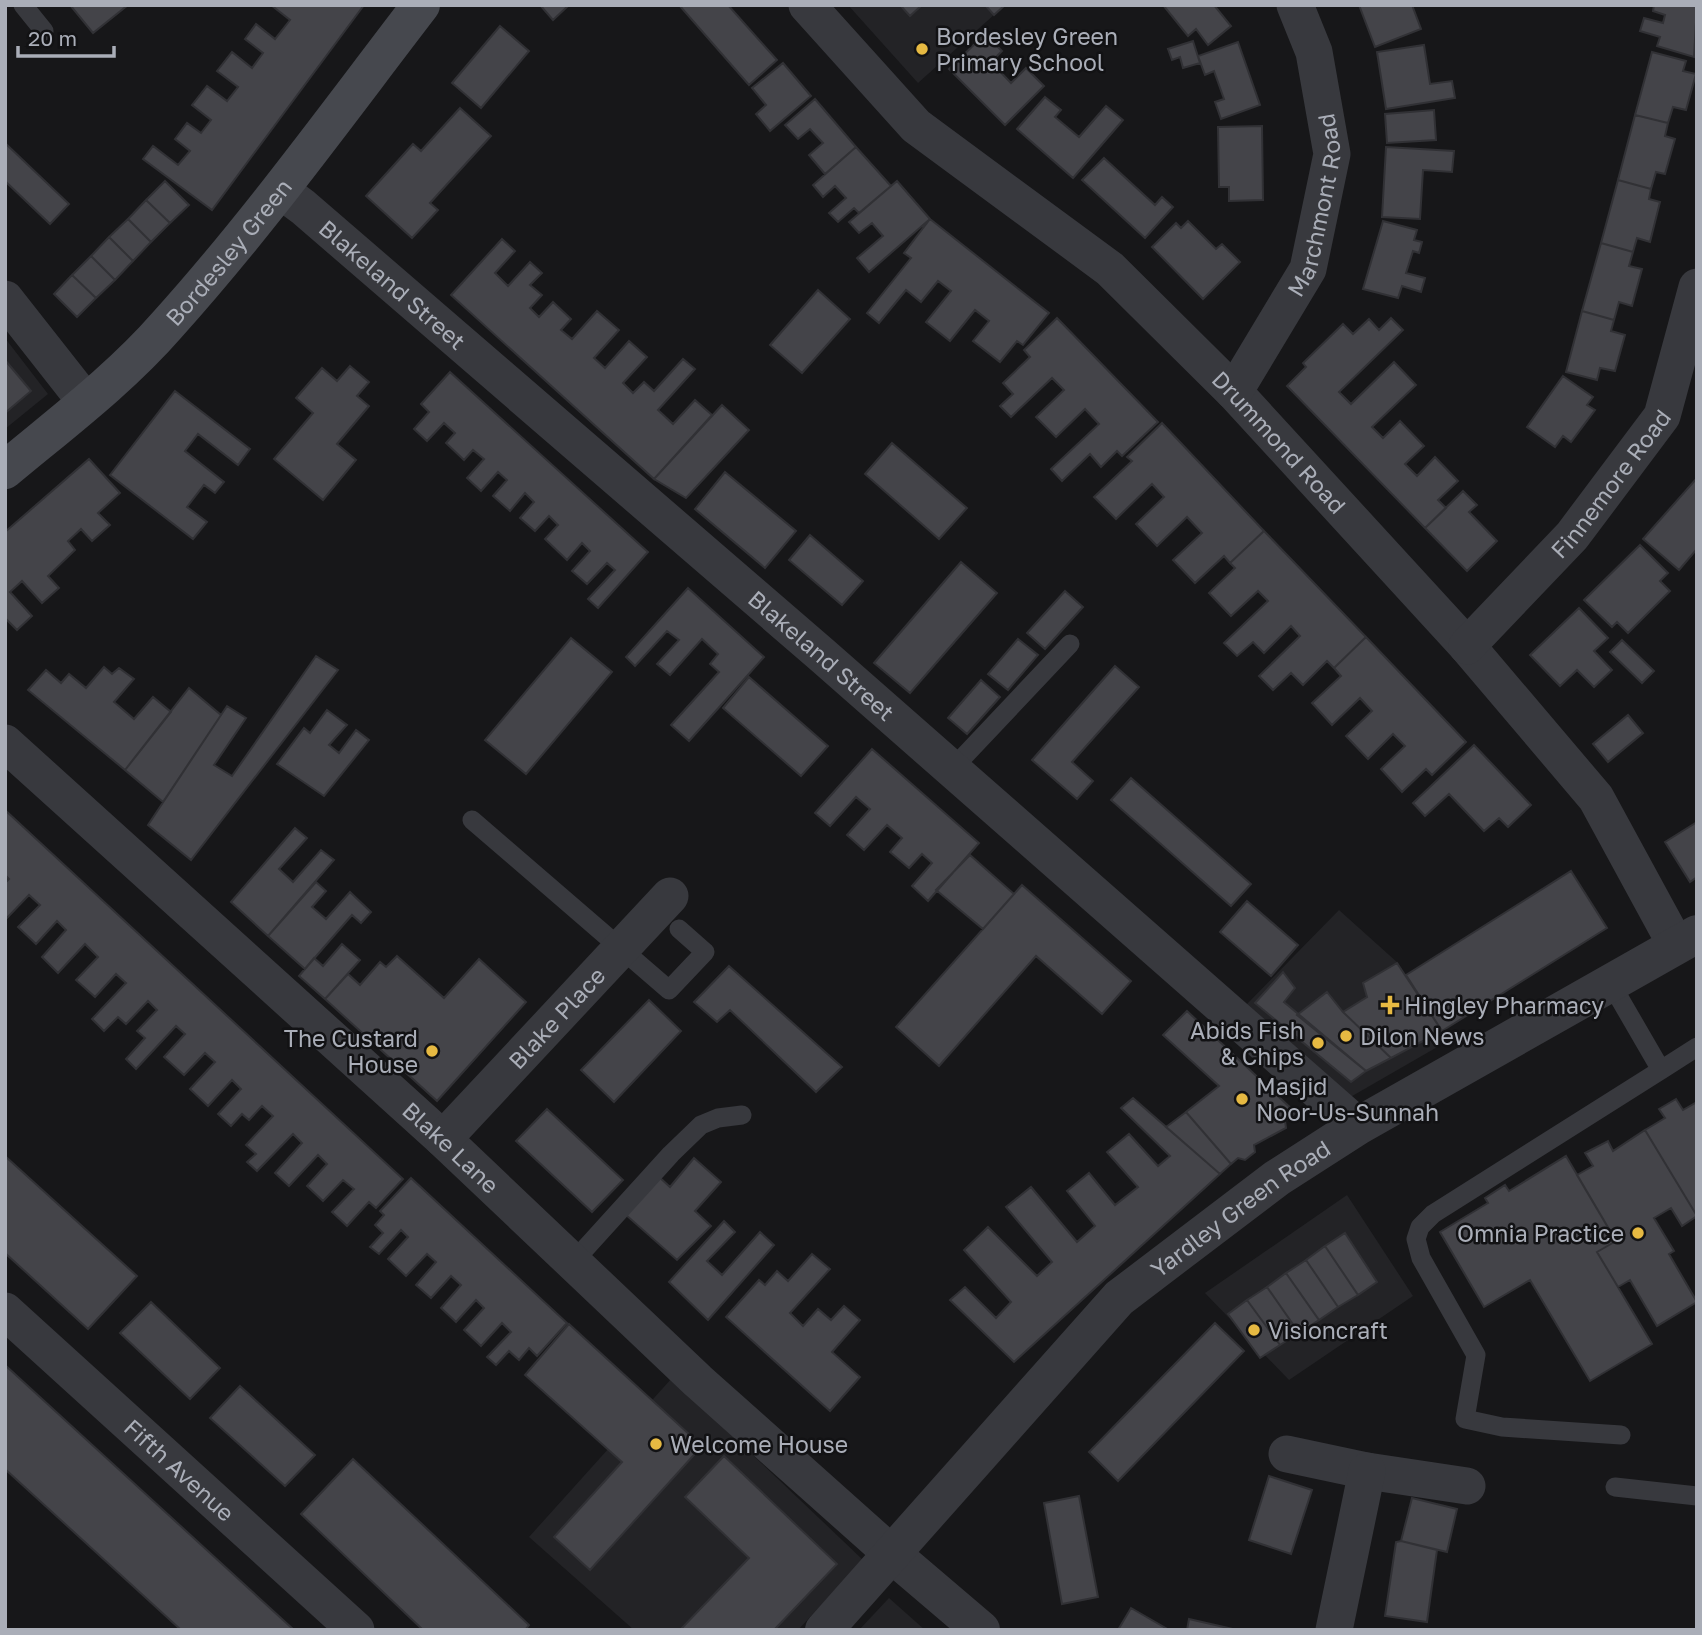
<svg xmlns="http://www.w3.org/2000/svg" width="1702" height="1635" font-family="'Golos Text',sans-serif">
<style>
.built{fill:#232326}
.building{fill:#444449;stroke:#313135;stroke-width:2}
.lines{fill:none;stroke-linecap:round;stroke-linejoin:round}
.service{stroke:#38393e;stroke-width:19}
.minor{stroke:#38393e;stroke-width:37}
.tertiary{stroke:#38393e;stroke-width:38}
.secondary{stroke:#46484e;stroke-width:38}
.poi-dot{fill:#e6b942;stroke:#121214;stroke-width:2.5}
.labels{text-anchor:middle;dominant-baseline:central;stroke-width:5;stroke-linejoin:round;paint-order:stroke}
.poi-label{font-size:23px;fill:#aaaeb8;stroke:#121214;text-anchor:start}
.street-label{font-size:23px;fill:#aaaeb8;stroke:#121214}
</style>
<rect width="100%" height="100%" fill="#171719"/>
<path class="built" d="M848,5H1005L918,83Z
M5,338L48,394L5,429Z
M1339,910L1398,963L1446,1042L1347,1099L1246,1005Z
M1347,1195L1413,1296L1289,1380L1205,1293Z
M672,1378L863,1560L798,1630H634L529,1537Z
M889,1598L925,1630H859Z"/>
<path class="building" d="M70,5H128L93,33Z
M271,5H364L212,210L143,159L153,146L178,165L190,151L175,139L187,123L201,133L211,120L192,105L207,86L227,101L238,87L217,71L232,52L252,68L263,53L245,39L256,24L275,39L290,20Z
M540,5H569L553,20Z
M679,5H728L777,60L749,85Z
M900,5H922L910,16Z
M985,5H1005L994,15Z
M1163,5H1214L1231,26L1208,45L1196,29L1188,36Z
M1359,5H1412L1421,29L1375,47Z
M1654,5H1697L1694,57L1657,46L1660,37L1640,31L1644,18L1663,23L1665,15L1653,11Z
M500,26L529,51L481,108L452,83Z
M985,34L1002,51L991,62L1011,83L1026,68L1044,86L1005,125L949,69Z
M1193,41L1200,63L1183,68L1180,57L1172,60L1168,49Z
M1238,42L1260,105L1221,119L1215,102L1224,99L1214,71L1205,75L1198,56Z
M1424,45L1430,84L1452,81L1455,98L1386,109L1377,52Z
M1652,52L1686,61L1683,71L1696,74L1686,110L1673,107L1668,123L1635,115Z
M783,63L811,96L770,131L756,114L766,105L752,88Z
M1045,97L1061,110L1055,117L1079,137L1106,106L1123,120L1073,178L1017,129Z
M815,99L856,147L825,174L809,155L823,143L810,129L798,139L785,125Z
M460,108L491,136L430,203L438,210L412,238L366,196L413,144L421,151Z
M1434,110L1436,140L1387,143L1385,114Z
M1635,115L1668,123L1665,136L1675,139L1665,174L1656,172L1651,189L1618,180Z
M1262,126L1263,200L1229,201V187H1219L1218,127Z
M5,143L69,204L50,224L5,181Z
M856,147L891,186L859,213L854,208L838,222L829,213L846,198L835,186L823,197L813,185Z
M1386,147L1454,151L1452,172L1423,170L1420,219L1382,217Z
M1104,158L1155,205L1162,197L1173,207L1145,238L1082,180Z
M1618,180L1651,189L1649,199L1660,202L1650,242L1637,238L1633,252L1601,243Z
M165,181L189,205L170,223L146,200Z
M897,181L930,219L869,272L857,258L883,236L872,223L859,233L849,222Z
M146,200L170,223L151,242L128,219Z
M128,219L151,242L133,261L109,237Z
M930,219L1049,313L1023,345L1017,341L1000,362L973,341L989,321L975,310L950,341L926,322L951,291L938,281L921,302L906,290L879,323L867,313L911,258L904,253Z
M1188,221L1216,249L1222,244L1240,262L1203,299L1152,247L1176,223L1181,228Z
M1383,221L1417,230L1414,240L1422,242L1419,253L1413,251L1406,273L1425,278L1421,292L1402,286L1398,298L1363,289Z
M109,237L133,261L115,280L91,256Z
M502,239L515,251L495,273L508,286L530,262L542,273L530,285L542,295L530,308L539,317L553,302L571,319L561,330L572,339L597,311L619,330L594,358L605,368L629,341L647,357L623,383L633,393L644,382L654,391L683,359L695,369L658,410L673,424L695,400L712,415L654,479L451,295Z
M1601,243L1633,252L1629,266L1642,269L1632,306L1619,302L1614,320L1582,311Z
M91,256L115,280L96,298L72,275Z
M72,275L96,298L77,317L54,294Z
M818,290L850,319L802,373L770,345Z
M1582,311L1614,320L1611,331L1625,335L1615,371L1600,368L1597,380L1566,372Z
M1057,318L1158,422L1122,456L1117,451L1101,467L1090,454L1062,481L1051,469L1099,424L1085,409L1056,437L1036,417L1064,390L1052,378L1011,417L1000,406L1013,394L1003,383L1030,357L1024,350Z
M1391,318L1403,330L1339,392L1351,404L1394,362L1416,385L1372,427L1383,438L1400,421L1424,446L1405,464L1417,476L1435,457L1458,481L1438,500L1446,508L1425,528L1287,386L1306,367L1303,363L1343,324L1353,334L1369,319L1379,330Z
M5,360L31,391L5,413Z
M350,366L369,382L357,396L369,406L337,444L356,460L323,500L274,459L313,413L296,398L322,368L337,381Z
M450,372L648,552L598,608L588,599L615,570L607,563L587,584L572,571L590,551L582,543L567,560L545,539L558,525L549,516L535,531L520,518L534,502L525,493L510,511L493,496L507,480L498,472L481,491L467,478L484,459L473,450L464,460L446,443L455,433L444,423L427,441L414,429L429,412L421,404Z
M1563,376L1593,397L1587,405L1595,410L1571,442L1563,436L1555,447L1527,427Z
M175,391L250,449L238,465L198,434L185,451L224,482L215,493L204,485L187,507L207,522L193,539L110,475Z
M722,405L749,430L686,498L654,479Z
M1162,423L1264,531L1230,563L1224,556L1195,583L1173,560L1202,533L1187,517L1157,546L1136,524L1164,497L1152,484L1116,519L1094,497L1132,461L1127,457Z
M892,443L967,508L939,539L865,474Z
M89,459L120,493L98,513L110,525L92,541L81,529L68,541L75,550L48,576L59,588L42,603L22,581L10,592L32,616L17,630L5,618V532Z
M725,472L796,531L765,568L695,509Z
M1696,479L1697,549L1679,570L1643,539Z
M1463,491L1477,505L1469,512L1497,541L1467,571L1425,528Z
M1264,531L1366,637L1334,668L1327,661L1303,685L1291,673L1273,690L1259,676L1300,636L1291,626L1264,653L1253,642L1237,656L1224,643L1268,601L1258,591L1231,616L1209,593L1235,568L1230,563Z
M810,535L863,581L842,605L789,560Z
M1640,545L1668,573L1660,581L1670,591L1628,633L1617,622L1612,627L1584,600Z
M961,562L997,593L910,693L874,663Z
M688,588L764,657L689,741L671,725L719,672L710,664L718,654L702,639L670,675L657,664L679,640L667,631L635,666L626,657Z
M1065,591L1083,607L1045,649L1027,633Z
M1579,608L1608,638L1594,651L1612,670L1594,687L1577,670L1560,686L1530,655Z
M1366,637L1466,742L1432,775L1426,769L1402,792L1381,769L1405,746L1393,734L1368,759L1346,736L1372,711L1360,698L1332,725L1312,703L1341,676L1334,668Z
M571,638L612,672L526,774L485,740Z
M1018,639L1038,655L1008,690L988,674Z
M1622,640L1654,671L1642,683L1610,652Z
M316,656L338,670L191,860L148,825L227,706L246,718L214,765L232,776Z
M1115,666L1139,687L1072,762L1093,781L1077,799L1032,760Z
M104,667L112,674L119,668L134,679L114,702L134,719L153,697L171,712L125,770L28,690L46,670L61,683L69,674L86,688Z
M749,677L828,746L801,776L723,708Z
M981,680L1000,697L967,734L948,718Z
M189,688L221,715L163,802L125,770Z
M327,710L347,725L329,745L339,753L356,730L369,740L324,796L277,764L304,728L310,733Z
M1628,715L1643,733L1608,762L1593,744Z
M1474,745L1531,805L1508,827L1499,818L1484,831L1449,794L1425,816L1413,803Z
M872,749L979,843L928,901L912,886L932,863L922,854L909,868L890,852L902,838L887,825L864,850L847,835L870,809L856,797L830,826L815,813Z
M1131,778L1251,884L1231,906L1111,800Z
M5,810L403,1179L376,1208L369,1202L347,1226L332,1212L354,1189L343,1180L323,1201L307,1186L327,1164L318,1155L289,1186L275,1173L302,1143L293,1134L257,1171L247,1162L256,1154L246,1145L273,1116L262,1106L249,1120L242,1114L231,1126L218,1114L241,1089L232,1080L208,1106L190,1089L215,1062L205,1053L184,1075L164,1057L185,1034L176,1026L136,1069L126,1059L145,1038L137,1031L157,1010L148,1001L126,1024L118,1017L104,1031L92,1019L126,983L116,974L95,997L76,980L98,957L85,944L58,973L42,957L66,930L57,921L36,944L18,927L40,905L29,895L5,920V883L9,879L5,875Z
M1697,822V877L1690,882L1665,842Z
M295,828L307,838L279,869L293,882L321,850L334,860L268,936L231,902Z
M970,855L1014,894L983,929L936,890Z
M1571,871L1607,928L1442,1031L1406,975Z
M316,882L326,891L312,907L326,919L350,892L371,912L361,923L352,915L305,969L268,936Z
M1022,885L1131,981L1102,1014L1036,956L939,1066L896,1027Z
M1247,901L1298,945L1271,976L1220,932Z
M342,944L360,960L325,999L299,976L314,958L323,966Z
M397,956L444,998L479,959L526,1002L437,1101L325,999L348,974L360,985L380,962L386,967Z
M1397,963L1442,1031L1391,1058L1343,1012L1367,997L1363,983Z
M729,966L842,1067L816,1092L730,1010L717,1022L694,1002Z
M1283,972L1295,988L1284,1002L1366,1071L1351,1082L1255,1003Z
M1327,992L1343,1012L1391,1058L1366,1071L1297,1015Z
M649,1000L681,1031L614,1102L581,1070Z
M1187,1011L1296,1113L1285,1121L1286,1128L1254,1145L1255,1152L1245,1160L1238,1158L1231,1164L1186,1112L1219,1086L1163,1035Z
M1133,1098L1220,1174L1014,1362L950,1300L965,1287L996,1318L1011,1302L964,1250L988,1227L1037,1276L1052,1262L1006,1207L1031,1187L1077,1242L1095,1226L1067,1191L1089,1173L1115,1205L1138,1187L1107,1152L1129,1134L1158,1166L1170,1156L1121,1108Z
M1676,1099L1683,1110L1697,1102V1216L1645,1130L1665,1118L1659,1109Z
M547,1109L623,1180L592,1212L516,1141Z
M1186,1112L1231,1164L1220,1174L1166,1127Z
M1645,1130L1697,1216L1682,1226L1671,1208L1654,1218L1674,1251L1669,1254L1697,1302L1657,1326L1630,1280L1618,1287L1597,1252L1616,1241L1577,1175L1593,1166L1585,1153L1608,1141L1613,1151Z
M5,1156L137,1276L88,1329L5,1253Z
M1566,1156L1616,1241L1597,1252L1652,1344L1590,1381L1530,1280L1484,1307L1440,1232L1488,1203L1485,1198L1505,1185L1509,1191Z
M694,1158L721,1182L695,1211L711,1226L677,1260L626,1215L658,1176L670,1187Z
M411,1178L567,1323L537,1356L529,1348L519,1360L509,1351L496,1365L487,1357L511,1332L502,1323L481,1346L464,1330L484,1308L476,1300L456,1322L441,1308L461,1285L451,1276L431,1298L416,1285L436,1262L427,1254L406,1276L388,1259L408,1237L401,1230L379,1254L370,1247L383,1233L375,1225L384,1215L380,1211Z
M724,1221L735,1232L707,1261L722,1275L760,1232L774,1245L708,1320L669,1282Z
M1345,1233L1377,1282L1358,1295L1325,1246Z
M1325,1246L1358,1295L1338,1307L1306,1260Z
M812,1254L830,1269L790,1313L803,1326L818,1309L831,1320L844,1306L860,1320L832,1352L860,1377L830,1411L726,1317L759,1280L765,1285L777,1271L788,1281Z
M1306,1260L1338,1307L1319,1320L1286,1273Z
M1286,1273L1319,1320L1299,1333L1267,1287Z
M1267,1287L1299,1333L1280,1345L1247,1300Z
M1247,1300L1280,1345L1260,1358L1228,1314Z
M151,1302L220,1368L190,1399L120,1333Z
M1215,1323L1244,1351L1118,1481L1089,1452Z
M569,1324L702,1446L590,1570L554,1537L622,1462L525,1375Z
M5,1365L294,1630H181L5,1469Z
M240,1386L315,1455L285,1486L210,1418Z
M724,1456L837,1564L774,1630H680L749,1558L685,1497Z
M353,1459L529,1625L525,1630H423L301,1514Z
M1269,1476L1312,1490L1291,1554L1249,1540Z
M1079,1496L1098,1597L1062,1604L1044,1503Z
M1412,1498L1457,1509L1447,1552L1401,1541Z
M1401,1541L1437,1550L1427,1622L1385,1616L1396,1542Z
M1131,1608L1169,1630H1118Z
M1189,1619L1237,1630H1187Z"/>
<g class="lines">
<path class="service" d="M23,5L44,31
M952,769L1070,644
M472,820L669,990L705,952L679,929
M1610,982L1661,1070L1697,1047
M573,1262L671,1154L701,1125L718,1118L742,1115
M1621,1435L1502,1427L1465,1419L1476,1355L1421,1258L1416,1239L1420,1227L1433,1214L1661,1070
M1615,1487L1697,1496"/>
<g class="minor">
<path id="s1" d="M807,5L916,126L1110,269L1234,392L1467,646L1596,798L1676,945"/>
<path id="s2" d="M280,190L303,207L822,655L1358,1126"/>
<path d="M5,299L86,402"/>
<path id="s3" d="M1234,392L1308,269L1332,154L1314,52L1295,5"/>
<path id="s4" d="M1467,646L1572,536L1662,416L1697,287"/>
<path id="s5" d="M5,743L443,1139L698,1381L893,1555"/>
<path id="s6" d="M443,1139L670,896"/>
<path id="s7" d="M5,1311L356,1630"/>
<path d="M1287,1454L1367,1471L1467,1486"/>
<path d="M1334,1630L1367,1471"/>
</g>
<g class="tertiary">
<path d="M893,1555L981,1630"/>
<path id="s8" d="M824,1630L1119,1298L1277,1178L1358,1126L1697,934"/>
</g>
<path class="secondary" id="s9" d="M5,470C60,424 120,379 167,325C258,224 338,113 421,5"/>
</g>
<g class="poi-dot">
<circle cx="922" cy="49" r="7"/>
<path d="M1386.5 994.5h7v7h7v7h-7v7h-7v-7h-7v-7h7z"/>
<circle cx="1346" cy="1036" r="7"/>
<circle cx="1318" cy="1043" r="7"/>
<circle cx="432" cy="1051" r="7"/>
<circle cx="1242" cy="1099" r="7"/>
<circle cx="1638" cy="1233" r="7"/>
<circle cx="1254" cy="1330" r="7"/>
<circle cx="656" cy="1444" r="7"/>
</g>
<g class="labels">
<g class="poi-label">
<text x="936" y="36">Bordesley Green<tspan x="936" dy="26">Primary School</tspan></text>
<text x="1404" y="1005">Hingley Pharmacy</text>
<text x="1304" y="1030" text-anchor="end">Abids Fish<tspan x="1304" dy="26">&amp; Chips</tspan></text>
<text x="1360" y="1036">Dilon News</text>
<text x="418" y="1038" text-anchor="end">The Custard<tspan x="418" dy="26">House</tspan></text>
<text x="1256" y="1086">Masjid<tspan x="1256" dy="26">Noor-Us-Sunnah</tspan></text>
<text x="1624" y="1233" text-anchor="end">Omnia Practice</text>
<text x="1268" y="1330">Visioncraft</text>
<text x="670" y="1444">Welcome House</text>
</g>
<g class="street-label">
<text stroke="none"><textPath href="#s3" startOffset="208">Marchmont Road</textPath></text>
<text stroke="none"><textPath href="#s9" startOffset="313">Bordesley Green</textPath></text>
<text stroke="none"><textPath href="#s2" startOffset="147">Blakeland Street</textPath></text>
<text stroke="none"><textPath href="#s1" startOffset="646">Drummond Road</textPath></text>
<text stroke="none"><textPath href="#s4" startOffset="217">Finnemore Road</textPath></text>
<text stroke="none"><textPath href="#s2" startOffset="714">Blakeland Street</textPath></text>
<text stroke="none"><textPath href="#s6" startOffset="166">Blake Place</textPath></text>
<text stroke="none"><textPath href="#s5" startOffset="602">Blake Lane</textPath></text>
<text stroke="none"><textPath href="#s8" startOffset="595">Yardley Green Road</textPath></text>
<text stroke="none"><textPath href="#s7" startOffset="236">Fifth Avenue</textPath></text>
</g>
</g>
<rect width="1702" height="1635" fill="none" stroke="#aaaeb8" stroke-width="14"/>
<path d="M18 46v10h96v-10" fill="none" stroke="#aaaeb8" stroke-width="3.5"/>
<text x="28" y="46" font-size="21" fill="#aaaeb8" stroke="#121214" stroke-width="5" paint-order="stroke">20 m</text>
</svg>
